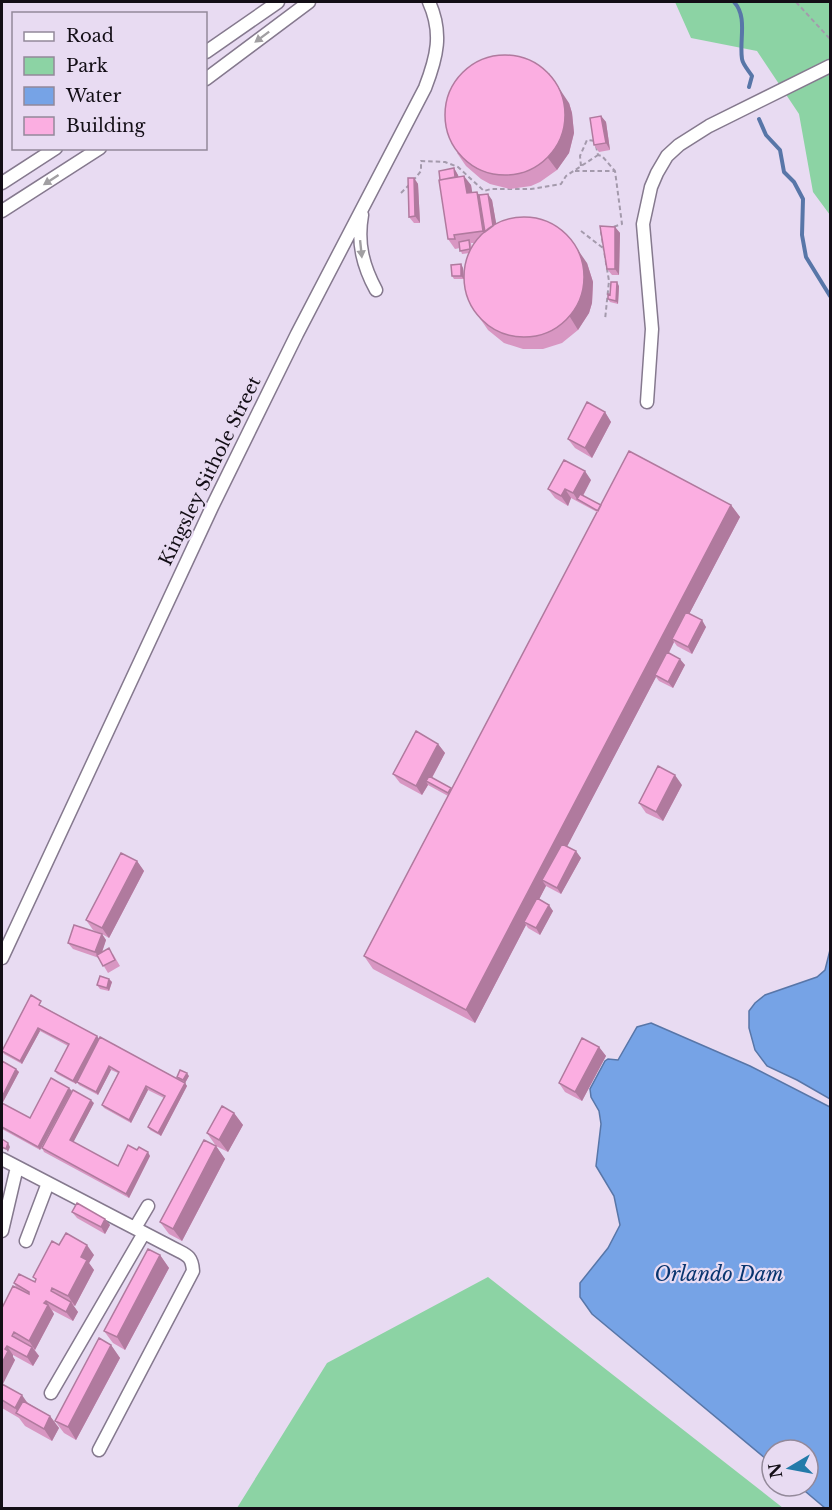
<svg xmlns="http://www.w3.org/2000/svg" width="832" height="1510" font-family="'Libre Baskerville',serif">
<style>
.green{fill:#8cd3a4}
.water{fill:#76a3e6;stroke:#5876a8;stroke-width:1.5}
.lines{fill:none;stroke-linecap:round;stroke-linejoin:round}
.stream{stroke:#5876a8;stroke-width:4}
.minor-casing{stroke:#85798e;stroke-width:15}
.path{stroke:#a49aac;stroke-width:2;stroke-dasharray:4.5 3;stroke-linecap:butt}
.minor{stroke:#fff;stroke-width:12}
.wall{fill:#d896c2;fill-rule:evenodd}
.shaded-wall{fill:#b07a9e}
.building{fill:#fbaee1;stroke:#b07a9e;stroke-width:1.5}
.oneway{fill:#a19fa2}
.labels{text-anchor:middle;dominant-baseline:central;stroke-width:4.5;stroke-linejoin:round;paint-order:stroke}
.street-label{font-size:18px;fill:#130e16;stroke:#e8dbf2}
.water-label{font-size:20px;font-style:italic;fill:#08356f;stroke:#e8dbf2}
</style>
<rect width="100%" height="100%" fill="#e8dbf2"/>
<path class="green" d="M675,2H830V215L813,192L799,114L757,51L691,38Z
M488,1277L783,1508H237L327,1363Z"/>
<path class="water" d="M830,950V1099L797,1080L767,1066L755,1050L749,1028V1011L755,1003L765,995L817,977L825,970Z
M651,1023L750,1066L830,1107V1508H825L799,1486H808V1450H772V1464L592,1314L580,1297V1283L608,1248L620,1225L614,1196L596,1166L601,1124L599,1111L591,1097L590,1089L605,1061L608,1059L618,1060L637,1027Z"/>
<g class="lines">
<path class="stream" d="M734,2C748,17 739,40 742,59C743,65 749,71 752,76L749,87
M759,119L766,135L780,150L784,172L794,182L803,199L802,235L806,257L830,296"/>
<g class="minor-casing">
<path id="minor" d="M206,52L278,2
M206,79L309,2
M2,183L56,148
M2,211L100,148
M362,215C357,243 363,266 376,290
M647,402L652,329L643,224L651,187L657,173L667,156L679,145L709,126L830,66
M2,958L212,507L297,334L425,88C437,57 443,33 429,2
M2,1159L173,1248C186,1255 192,1255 193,1271L99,1450
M135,1228L148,1206
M2,1231L17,1167
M26,1241L48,1183
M51,1393L144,1233"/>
</g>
<path class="path" d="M796,2L830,39
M596,146L598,155L602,156L615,171
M581,166L580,156L587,140L595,141
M575,171H615L622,224L613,227
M413,181L421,171V161L445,162L458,167L484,191L491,189H531L561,184L566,176L598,155
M401,193L409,185
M581,231L603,248
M602,232H601L609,281L605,320"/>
<use href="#minor" class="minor"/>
</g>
<path class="wall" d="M569,103L572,113L574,133L569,153L557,170L540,182L531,186L510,189L490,184L481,179L466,166L457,153Z
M601,116L606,122L610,150L599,152L594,145Z
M454,168L459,177L471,185L472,192H477L479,195L492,200L496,224L587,263L593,282L592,303L589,313L578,330L562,343L543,349H523L504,343L488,330L479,317L470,253L462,254L460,248L455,249L448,239L440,180ZM471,243H475L472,249Z
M414,178L418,184L420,223H414L409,217Z
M615,227L620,233L619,275H612L607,269Z
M461,264L463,268L464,279H454L452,276Z
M619,286L618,304L610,302L608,299Z
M605,412L611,422L592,458L575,448L568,439Z
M591,480L583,496L601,505H731L740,517L689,614L706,627L692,654L677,646L674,642L669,653L685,665L673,688L659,681L656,677L567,846L581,858L561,894L546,886L539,899L553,911L540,935L528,928L526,925L475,1023L373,969L364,956L448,796L428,785L422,795L400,783L393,774L438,744L445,753L432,778L452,789L597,512L571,498L568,506L555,498L548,489Z
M682,785L663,821L646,813L639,803Z
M137,861L144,871L109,938L102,934L106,940L102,952L113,954L120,966L108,973L99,958L73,949L68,943L99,933L93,930L86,920Z
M109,979L112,982L109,991L100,989L97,985Z
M44,1004L42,1006L97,1036L99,1039L76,1084L57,1074L55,1071L68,1046L40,1031L22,1064L4,1054L2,1051Z
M100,1037L178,1079L177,1077L189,1076L185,1083L187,1086L161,1136L150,1130L148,1127L164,1098L148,1090L131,1123L104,1108L102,1105L118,1073L111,1070L98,1095L79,1085L77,1082Z
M599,1047L606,1056L582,1101L565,1092L559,1083Z
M2,1061L16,1069L19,1072L2,1104L30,1118L69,1088L72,1091L40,1150L2,1129Z
M94,1103L73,1142L118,1166L137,1150L150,1156L129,1198L44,1152L42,1148Z
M234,1113L243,1125L228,1152L216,1146L207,1133Z
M216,1146L225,1159L182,1241L169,1234L160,1222Z
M72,1212L105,1219L110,1225L105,1234L77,1218Z
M59,1245L94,1255L89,1263L94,1270L75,1306L73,1305L78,1312L73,1321L52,1310L54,1314L35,1350L34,1349L39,1356L33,1366L13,1355V1357L15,1360L2,1384L28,1403L50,1416L59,1428L52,1441L25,1426L19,1418L2,1408V1308L16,1287L14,1283L35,1282L36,1280L33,1277Z
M160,1255L169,1268L125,1350L113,1343L104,1331Z
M111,1345L120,1358L76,1440L64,1433L55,1421Z"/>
<path class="shaded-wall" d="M549,73L569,103L572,113L574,133L569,153L557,170L548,158Z
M601,116L606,122L610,150L606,143Z
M454,168L458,175L460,187L456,181Z
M464,176L471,185L474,203L467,193Z
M414,178L418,184L420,223L415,216Z
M477,192L483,201L485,234L483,231Z
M488,194L492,200L499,239L494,232Z
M615,227L620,233L619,275L615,269Z
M578,250L587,263L593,282L592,303L589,313L578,330L570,317Z
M461,264L463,268L464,279L461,276Z
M617,282L619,286L618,304L616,301Z
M605,412L611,422L592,458L585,448Z
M585,471L591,480L580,501L577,499L573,493Z
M565,489L571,498L568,506L561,496Z
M731,505L740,517L675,641L672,639L674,642L657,676L655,675L656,677L548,883L542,880L546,886L527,923L524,922L526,925L475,1023L466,1010Z
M702,620L706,627L692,654L688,647Z
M680,659L685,665L673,688L668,682Z
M438,744L445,753L429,783L426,781L428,785L422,795L416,786Z
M675,775L682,785L663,821L656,812Z
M576,851L581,858L561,894L557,888Z
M137,861L144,871L109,938L102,928Z
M549,905L553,911L540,935L536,928Z
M102,934L106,940L100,958L95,952Z
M109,979L112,982L109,991L107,988Z
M38,1028L40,1031L22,1064L20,1061Z
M97,1036L99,1039L76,1084L73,1081Z
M599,1047L606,1056L582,1101L575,1092Z
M109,1066L111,1070L98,1095L96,1092Z
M16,1069L19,1072L2,1104V1097Z
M187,1073L189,1076L185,1083L187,1086L161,1136L158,1133L185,1083L183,1080Z
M146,1086L148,1090L131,1123L129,1120Z
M69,1088L72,1091L40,1150L38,1147Z
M91,1100L94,1103L73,1143L70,1140Z
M234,1113L243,1125L228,1152L219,1140Z
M8,1143L10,1147L8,1152L6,1149Z
M216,1146L225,1159L182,1241L173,1229Z
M148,1152L150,1156L129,1198L126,1194Z
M105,1219L110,1225L105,1234L101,1227Z
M87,1245L94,1255L89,1263L94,1270L75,1306L68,1296L81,1257Z
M160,1255L169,1268L125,1350L117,1337Z
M46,1301L54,1314L35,1350L29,1341Z
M71,1302L78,1312L73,1321L66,1312Z
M111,1345L120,1358L76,1440L68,1427Z
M7,1346L13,1355V1357L15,1360L2,1386V1363Z
M32,1347L39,1356L33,1366L27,1357Z
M22,1395L31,1408L21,1416L15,1408Z
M50,1416L59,1428L52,1441L44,1429Z"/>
<path class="building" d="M445 115a60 60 0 1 1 120 0a60 60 0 1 1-120 0Z
M601,116L606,143L594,145L590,118Z
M454,168L455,177L440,180L439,171Z
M464,176L467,193L477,192L483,231L454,235L455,239H448L439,180Z
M408,178H414L415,216L409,217Z
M488,194L493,226L485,232L479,195Z
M464 277a60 60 0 1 1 120 0a60 60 0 1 1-120 0Z
M600,226L615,227V269H607Z
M469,240L470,249L460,251L459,242Z
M461,264V276H452L451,265Z
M611,282H617L616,301L608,299V294L610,295Z
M587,402L605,412L585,448L568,439Z
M629,451L731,505L466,1010L364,956Z
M564,460L585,471L573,493L565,489L561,496L548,489Z
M580,494L601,505L598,511L577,499Z
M686,612L702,620L688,647L672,639Z
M667,652L680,659L668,682L655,675Z
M416,731L438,744L416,786L393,774Z
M658,766L675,775L656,812L639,803Z
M429,776L451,788L448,793L426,781Z
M562,844L576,851L557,888L542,880Z
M121,853L137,861L102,928L86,920Z
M537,898L549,905L536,928L524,922Z
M74,925L102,934L95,952L68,943Z
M109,948L115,960L103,966L97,955Z
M100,976L109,979L107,988L97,985Z
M31,995L41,1001L39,1005L97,1036L73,1081L55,1071L69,1044L38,1028L20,1061L2,1051Z
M100,1037L185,1083L158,1133L148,1127L165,1096L146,1086L129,1120L102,1105L119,1072L109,1066L96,1092L77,1082Z
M582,1038L599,1047L575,1092L559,1083Z
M2,1061L16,1069L2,1097Z
M180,1070L187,1073L183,1080L177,1077Z
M51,1078L69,1088L38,1147L2,1127V1103L30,1118Z
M73,1090L91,1100L70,1140L118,1166L128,1145L137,1150L139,1147L148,1152L126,1194L42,1148Z
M222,1106L234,1113L219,1140L207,1133Z
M2,1139L8,1143L6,1149L2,1147V1149Z
M204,1140L216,1146L173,1229L160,1222Z
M77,1203L105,1219L101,1227L72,1212Z
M66,1233L87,1245L81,1257L87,1260L68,1296L52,1288L51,1291L71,1302L66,1312L46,1301L44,1303L48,1305L29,1341L14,1332L12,1336L32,1347L27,1357L7,1346L5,1349L8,1351L2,1363V1308L13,1286L29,1294V1292L14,1283L19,1274L35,1282L36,1279L33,1277L52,1241L59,1245Z
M148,1249L160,1255L117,1337L104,1331Z
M99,1338L111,1345L68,1427L55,1421Z
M2,1384L22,1395L15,1408L2,1400Z
M23,1401L50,1416L44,1429L16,1413Z"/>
<defs><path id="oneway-solid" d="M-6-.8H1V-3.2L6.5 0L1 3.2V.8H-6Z" transform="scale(1.5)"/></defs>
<g class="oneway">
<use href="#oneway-solid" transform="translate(262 37) rotate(143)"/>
<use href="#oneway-solid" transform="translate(51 180) rotate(147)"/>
<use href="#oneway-solid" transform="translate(361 249) rotate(84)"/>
</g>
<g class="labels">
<g class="street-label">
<text transform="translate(210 471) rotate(-64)">Kingsley Sithole Street</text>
</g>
<g class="water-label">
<text x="719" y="1274">Orlando Dam</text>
</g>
</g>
<rect width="832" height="1510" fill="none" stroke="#130e16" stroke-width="6"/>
<rect x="12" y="12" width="195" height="138" fill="#e8dbf2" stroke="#93899a" stroke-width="1.5"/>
<rect x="24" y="32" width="30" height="9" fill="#ffffff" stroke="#93899a" stroke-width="1.5"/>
<text x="66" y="42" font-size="18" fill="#130e16">Road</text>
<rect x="24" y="57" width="30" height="18" fill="#8cd3a4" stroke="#93899a" stroke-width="1.5"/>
<text x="66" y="72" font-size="18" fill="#130e16">Park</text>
<rect x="24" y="87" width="30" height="18" fill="#76a3e6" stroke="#93899a" stroke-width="1.5"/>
<text x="66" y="102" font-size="18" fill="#130e16">Water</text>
<rect x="24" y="117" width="30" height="18" fill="#fbaee1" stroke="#93899a" stroke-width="1.5"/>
<text x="66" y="132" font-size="18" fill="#130e16">Building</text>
<g transform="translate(790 1468) rotate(260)"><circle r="28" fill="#e8dbf2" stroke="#93899a" stroke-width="1.5"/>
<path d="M0-4.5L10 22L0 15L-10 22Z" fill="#237aa9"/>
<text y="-9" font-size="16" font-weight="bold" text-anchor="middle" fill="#130e16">N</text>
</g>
</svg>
